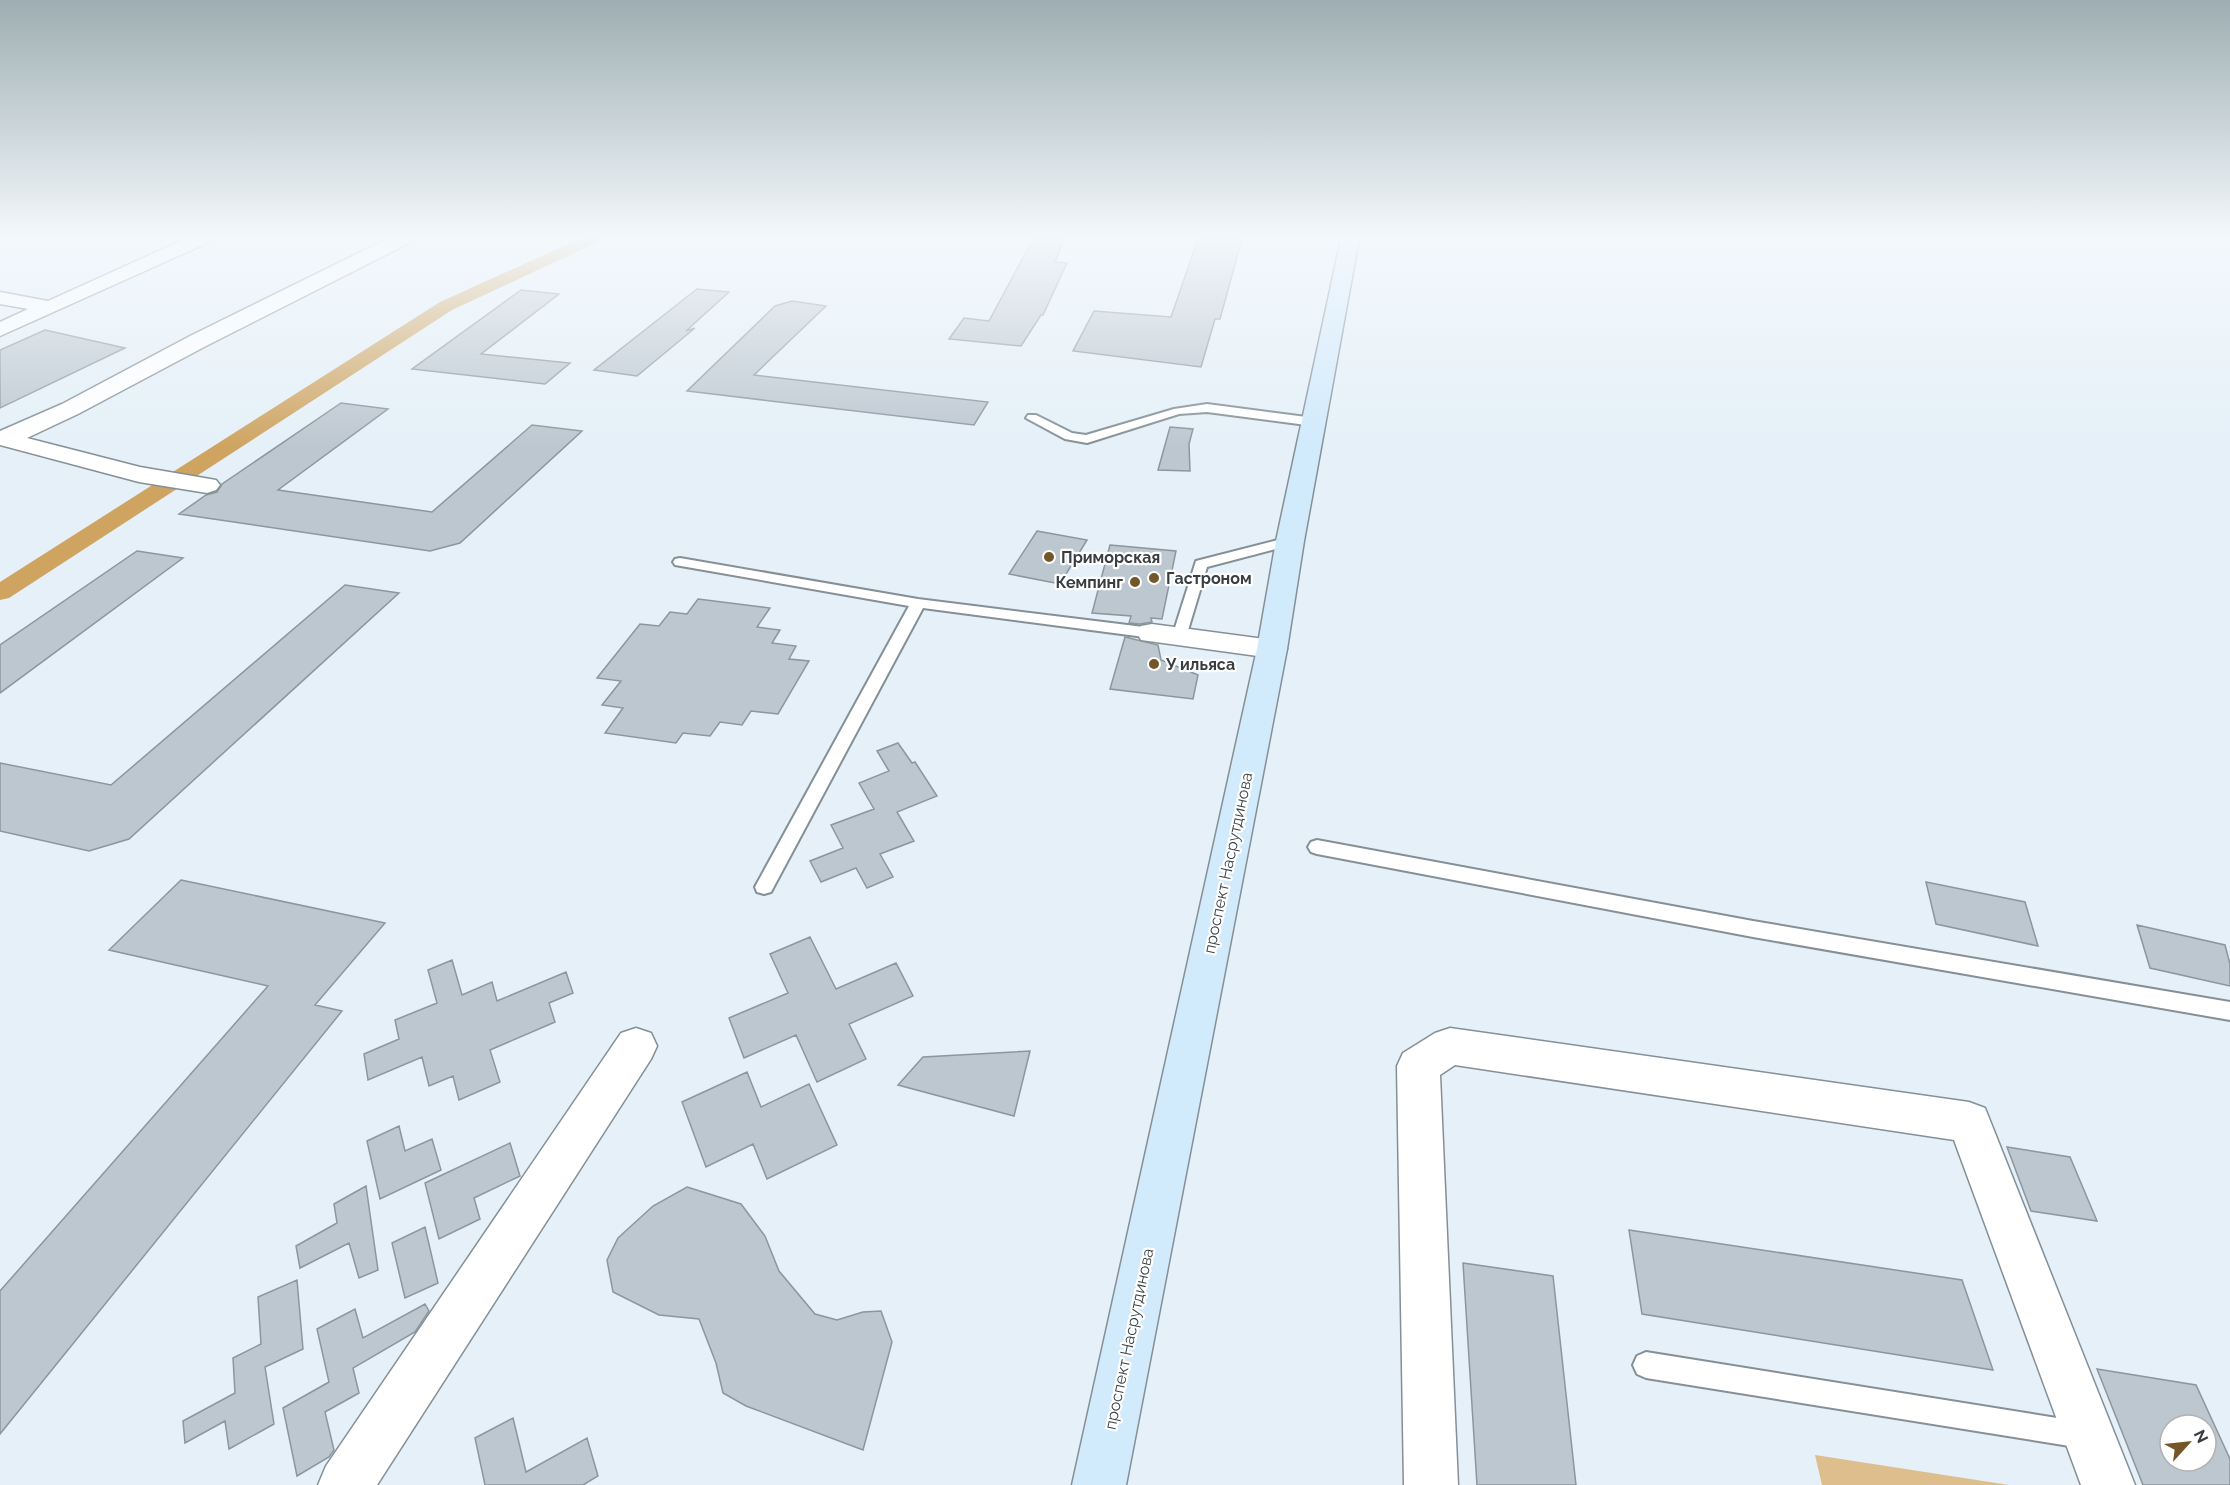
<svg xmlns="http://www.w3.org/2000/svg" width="2230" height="1485" font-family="Raleway,sans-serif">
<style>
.green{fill:#debe8d}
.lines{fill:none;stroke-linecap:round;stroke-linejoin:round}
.canal{fill:#cfa461;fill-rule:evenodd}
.building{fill:#bdc7d0;stroke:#8c969e;stroke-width:1.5;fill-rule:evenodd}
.lane-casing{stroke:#858f96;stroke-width:4}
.street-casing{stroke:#858f96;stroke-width:3}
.secondary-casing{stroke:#858f96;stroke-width:3}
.lane{fill:#fff;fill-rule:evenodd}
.street{fill:#fff;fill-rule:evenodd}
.secondary{fill:#d1eafc;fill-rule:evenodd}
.poi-dot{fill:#735729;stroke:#fff;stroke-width:2}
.labels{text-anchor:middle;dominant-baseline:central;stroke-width:4.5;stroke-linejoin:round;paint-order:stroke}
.poi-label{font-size:16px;font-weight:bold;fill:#393e41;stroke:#fff;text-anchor:start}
.street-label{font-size:16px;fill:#393e41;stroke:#fff}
</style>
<rect width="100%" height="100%" fill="#e5f0f8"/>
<path class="green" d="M1815,1455L2009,1485H1822Z"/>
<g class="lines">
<path class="canal" d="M579,239H600L598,242L452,310L9,598L0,600V582L440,302Z"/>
</g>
<path class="building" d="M1033,239H1064L1055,262L1067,263L1043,315H1041L1021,346L949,339L964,318L989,321Z
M1198,239H1242L1220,319H1215L1201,367L1073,351L1094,311L1171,317Z
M697,289L729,292L686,331L695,328L637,376L594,370Z
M521,290L559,294L481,354L570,363L545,384L412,369Z
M792,301L826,306L754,375L988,402L974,425L687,391L775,306Z
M45,330L125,348L0,408V350Z
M341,403L388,409L278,490L432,512L532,425L582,431L460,543L430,551L179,514L206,495L217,492L222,484Z
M1170,427L1193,429L1189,444L1190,471L1158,470Z
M1037,531L1087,540L1060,584L1009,574Z
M1110,545L1176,551L1162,619L1151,618L1152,622L1140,624L1129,623L1131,616L1092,613Z
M137,551L183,558L0,693V645Z
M345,585L399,593L129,839L89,851L0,831V763L111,785Z
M698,599L770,608L757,627L780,630L772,643L796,646L789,659L809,661L778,714L751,711L742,725L720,722L710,736L683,733L676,743L605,733L623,708L602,705L621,681L597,678L640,624L659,626L670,612L687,614Z
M1125,637L1158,645L1161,660L1198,675L1193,699L1110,689Z
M898,743L912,763L915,762L937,796L897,812L914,841L880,854L893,877L867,888L856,868L821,882L810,861L843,848L831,825L874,809L859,783L889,771L877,751Z
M181,880L385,923L315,1005L342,1011L0,1434V1291L268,986L109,950Z
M1926,882L2025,902L2038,946L1936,924Z
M2137,925L2225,945L2230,964V986L2150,968Z
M810,937L836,989L896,963L913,996L849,1024L866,1059L817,1082L796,1035L744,1058L729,1018L788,993L770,954Z
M452,960L462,995L492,982L497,1001L566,972L573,993L549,1003L555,1022L490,1050L500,1082L459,1100L453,1076L429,1086L422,1057L368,1080L364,1054L399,1039L395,1020L437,1003L428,970Z
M1030,1051L1014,1116L898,1085L923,1057Z
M747,1072L761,1107L809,1084L837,1145L767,1179L753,1144L706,1167L682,1102Z
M399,1126L405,1151L432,1139L441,1170L380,1199L367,1141Z
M510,1143L520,1176L474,1198L480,1219L439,1239L425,1183Z
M2007,1147L2070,1157L2097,1221L2031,1211Z
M366,1186L378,1270L359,1278L349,1243L300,1268L296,1246L337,1223L334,1204Z
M687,1187L741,1204L765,1236L779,1271L815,1314L837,1320L863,1312L881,1311L892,1342L863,1450L746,1406L723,1393L716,1363L699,1319L659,1315L613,1292L607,1260L618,1238L653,1206Z
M425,1227L438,1283L405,1298L392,1243Z
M1629,1230L1962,1280L1993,1370L1642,1314Z
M1463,1263L1553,1276L1576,1485H1477Z
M297,1280L303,1349L265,1367L274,1424L229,1449L225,1421L185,1443L183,1421L235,1393L233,1358L261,1344L258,1297Z
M425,1304L429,1311L415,1332L353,1368L359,1393L325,1412L334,1450L329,1457L297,1476L283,1408L329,1382L317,1329L355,1309L363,1338Z
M2097,1369L2196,1385L2230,1459V1485H2143ZM2170,1425H2206V1461H2170Z
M513,1418L526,1472L587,1438L598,1476L583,1485H485L475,1438Z"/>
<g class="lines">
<g class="lane-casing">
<path id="lane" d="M1207,404L1314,418L1320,422L1314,426L1207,412L1179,414L1087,443L1065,439L1026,418L1028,415H1036L1072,433L1086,435L1174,409Z
M1290,537L1297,541L1295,544L1207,567L1186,637L1179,642L1174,640L1172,637L1196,561Z
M680,558L918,599L1152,628L1159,633L1152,638L923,608L771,892L764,894L757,892L755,887L909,606L675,565L673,562L675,559Z
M1317,840L1753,921L2230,1002V1020L1753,937L1317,854L1311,852L1308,847L1311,842Z
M1646,1352L2082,1422L2091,1426L2095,1435L2091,1444L2082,1448L1646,1378L1637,1374L1633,1365L1637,1356Z"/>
</g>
<g class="street-casing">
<path id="street" d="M185,239H209L207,243L0,336V322L28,309L0,304V292L48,301Z
M387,239H411L409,243L206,346L78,414L27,438L140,467L216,480L220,485L216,490L207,493L139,482L0,445V431L62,404L190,336Z
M1152,624L1272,640L1283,642L1287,649L1283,656L1272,658L1141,640L1137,633L1141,626Z
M636,1028L651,1033L657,1046L651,1059L377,1485H318L326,1466L621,1033Z
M1450,1028L1969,1102L1985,1108L2135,1485H2081L1954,1140L1455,1065L1440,1075L1458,1485H1404L1397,1066L1403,1053L1435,1033Z"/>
</g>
<g class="secondary-casing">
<path id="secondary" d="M1341,239H1359L1304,541L1287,649L1126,1485H1072L1257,649L1276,541Z"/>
</g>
<use href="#lane" class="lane"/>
<use href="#street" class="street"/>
<use href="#secondary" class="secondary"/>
</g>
<linearGradient id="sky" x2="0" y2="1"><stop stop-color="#9eaeb2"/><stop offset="0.53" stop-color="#f3f8fc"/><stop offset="1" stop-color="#f3f8fc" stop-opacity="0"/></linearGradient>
<rect width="2230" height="447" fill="url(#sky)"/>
<g class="poi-dot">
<circle cx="1049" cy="557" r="6"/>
<circle cx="1154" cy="578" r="6"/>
<circle cx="1135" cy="582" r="6"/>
<circle cx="1154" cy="664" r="6"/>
</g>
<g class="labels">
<g class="poi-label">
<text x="1061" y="557">Приморская</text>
<text x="1166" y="578">Гастроном</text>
<text x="1123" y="582" text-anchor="end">Кемпинг</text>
<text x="1166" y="664">У ильяса</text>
</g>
<g class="street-label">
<text transform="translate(1228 863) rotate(-78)">проспект Насрутдинова</text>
<text transform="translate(1129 1339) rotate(-78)">проспект Насрутдинова</text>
</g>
</g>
<g transform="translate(2188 1443) rotate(63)"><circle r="28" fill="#ffffff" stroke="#b0b2b3" stroke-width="1.5"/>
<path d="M0-4.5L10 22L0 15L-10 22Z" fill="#735729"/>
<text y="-9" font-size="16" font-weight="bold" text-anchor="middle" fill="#393e41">N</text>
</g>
</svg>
